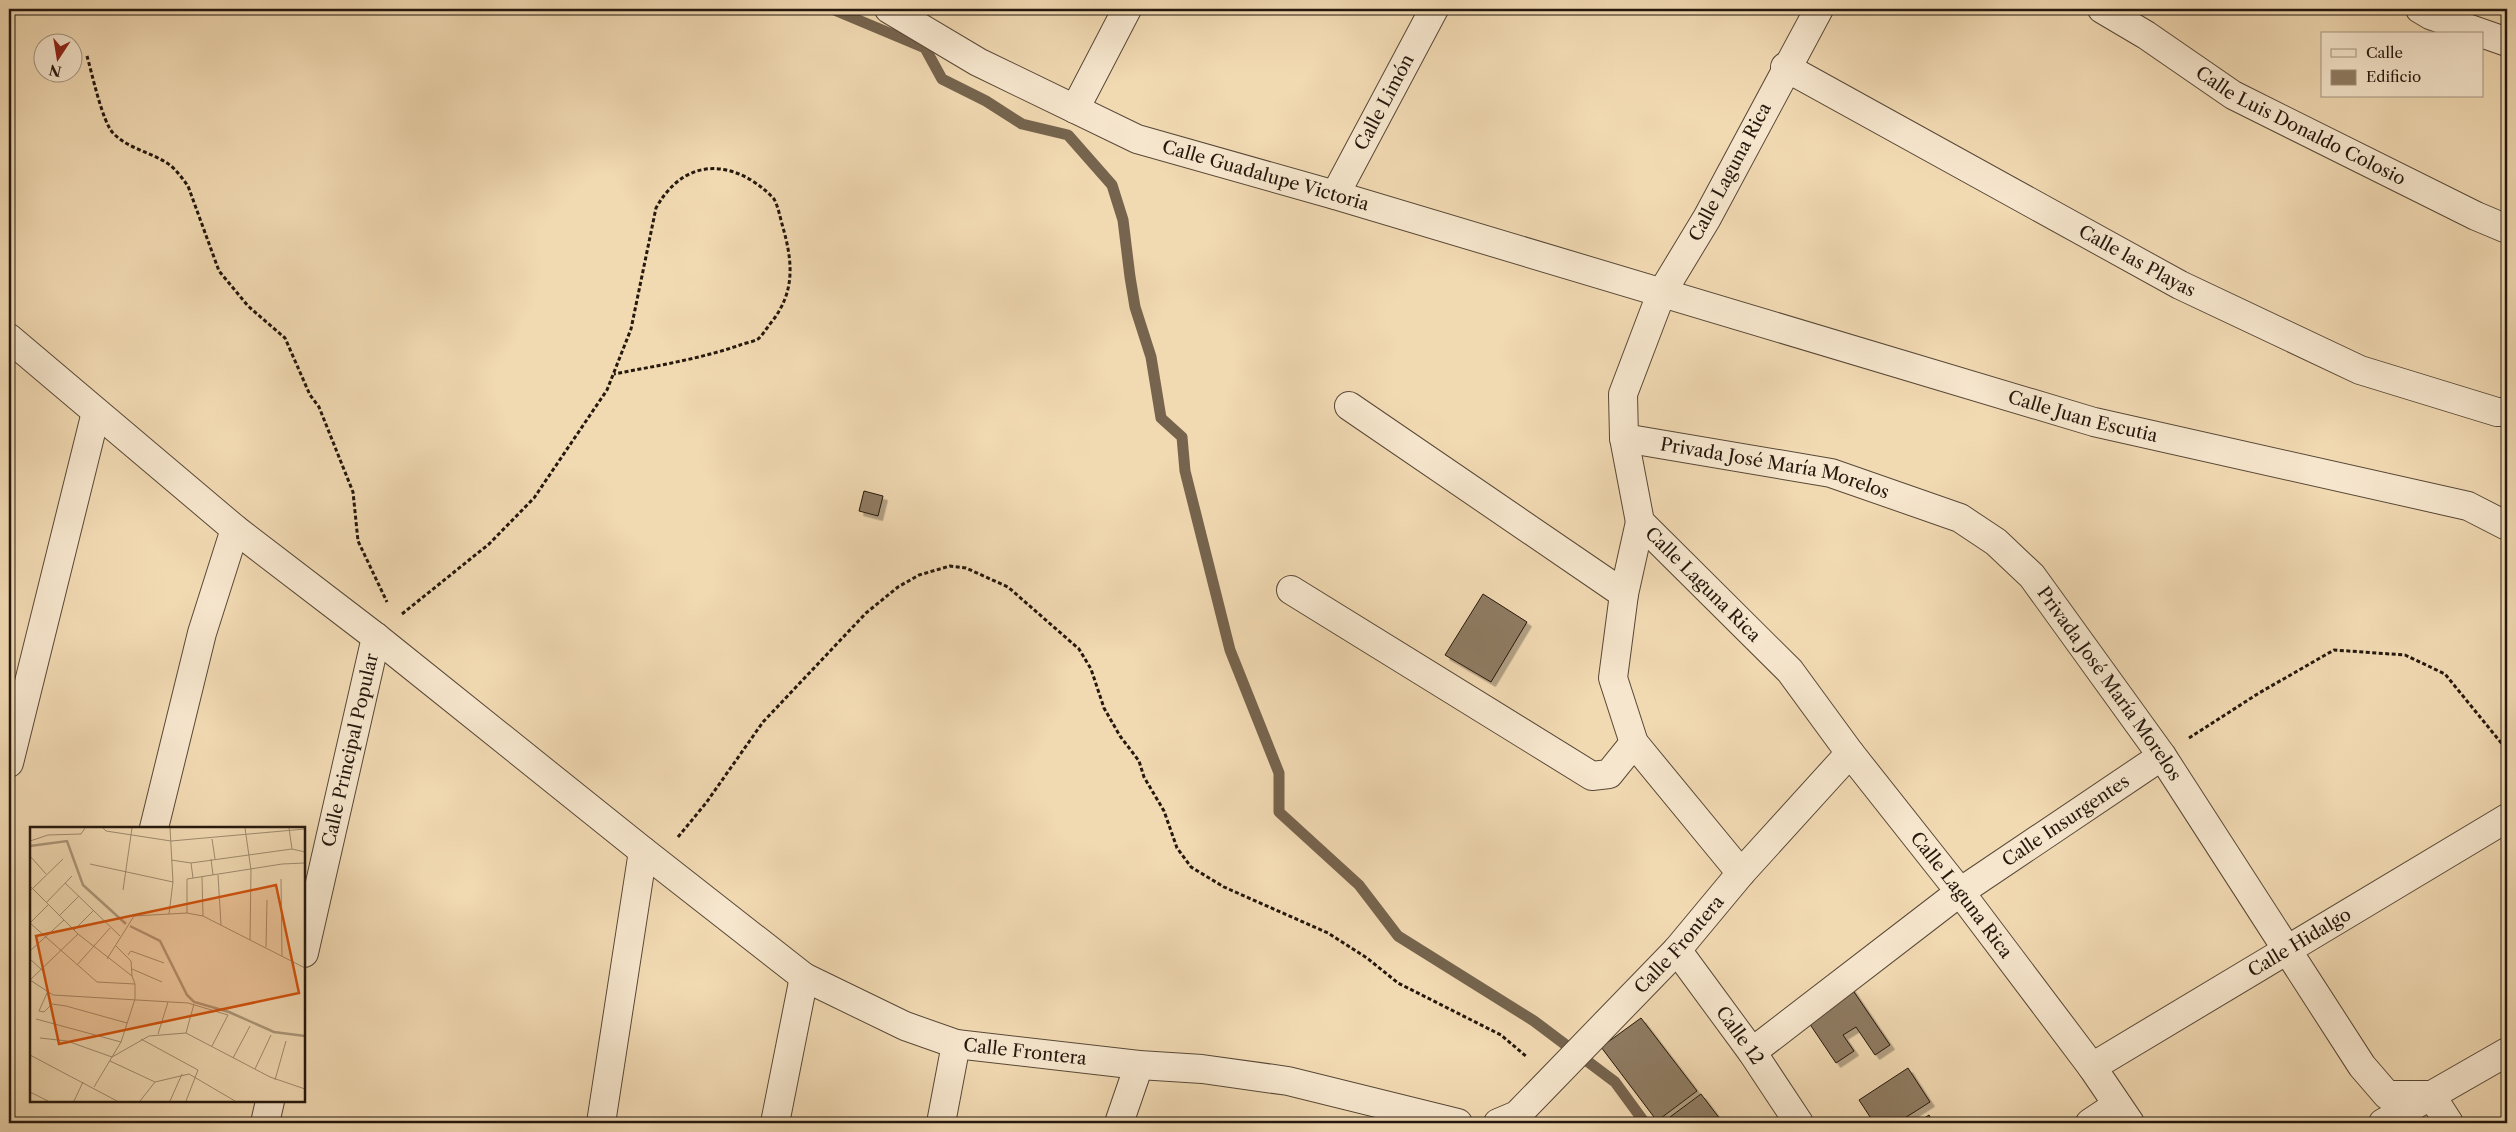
<svg xmlns="http://www.w3.org/2000/svg" width="2516" height="1132" font-family="'Libre Caslon Text',serif">
<style>
.lines{fill:none;stroke-linecap:round;stroke-linejoin:round}
.stream{stroke:#76644e;stroke-width:11}
.building{fill:#8f7c63;stroke:#25180d;filter:url(#shadow)}
.minor-casing{stroke:#584836;stroke-width:30}
.path{stroke:#25180d;stroke-width:3;stroke-dasharray:4 2.5;stroke-linecap:butt}
.minor{stroke:#f6e6cd;stroke-width:28}
.labels{text-anchor:middle;dominant-baseline:central;stroke-width:4;stroke-linejoin:round;paint-order:stroke}
.street-label{font-size:18px;fill:#25180d;stroke:#f6e6cd}
.inset-river{fill:none;stroke:#ac977a;stroke-width:2.5}
.inset-road{fill:none;stroke:#9f8c70;stroke-width:1}
.view{fill:#d4520c;fill-opacity:0.15;stroke:#d4520c;stroke-width:2.5}
.inset-edge{fill:none;stroke:#25180d;stroke-width:2.5}
</style>
<defs>
<filter id="shadow"><feDropShadow dx="4.5" dy="4.5" stdDeviation="0" flood-color="#0004"/></filter>
</defs>
<rect width="100%" height="100%" fill="#f1d9b2"/>
<filter id="stains"><feTurbulence type="fractalNoise" baseFrequency=".004" numOctaves="4"/><feColorMatrix values="0 0 0 0 .2 0 0 0 0 .09 0 0 0 0 .02 0 0 0 .5 -.17"/></filter>
<radialGradient id="worn" r=".72"><stop offset=".6" stop-color="#630" stop-opacity="0"/><stop offset="1" stop-color="#630" stop-opacity=".3"/></radialGradient>
<g class="lines">
<path class="stream" d="M832,9L925,48L942,79L986,101L1022,124L1068,135L1112,185L1123,220L1130,277L1135,307L1151,357L1161,418L1182,437L1185,471L1230,650L1279,773V812L1359,885L1398,936L1534,1021L1615,1082L1645,1123"/>
</g>
<path class="building" d="M864,491L883,496L878,516L859,511Z
M1483,594L1527,622L1491,682L1445,655Z
M1850,986L1890,1045L1875,1055L1856,1027L1843,1035L1854,1051L1836,1063L1805,1017Z
M1641,1018L1697,1091L1657,1121L1601,1047Z
M1908,1068L1930,1102L1897,1123H1874L1859,1100Z
M1701,1094L1723,1123H1662Z
M1929,1115L1934,1123H1917Z"/>
<g class="lines">
<g class="minor-casing">
<g id="minor">
<path id="s1" d="M889,9L978,62L1137,139L1335,195L2094,422L2468,506L2507,526"/>
<path id="s2" d="M1819,9L1707,218L1661,294L1623,394L1624,438L1640,522L1790,671L1850,753L1960,892L2092,1067L2130,1123"/>
<path id="s3" d="M2102,9L2146,35L2233,95L2476,216L2507,229"/>
<path d="M2420,9L2430,15L2507,42"/>
<path id="s4" d="M1785,67L2180,285L2360,370L2497,412H2507"/>
<path d="M1075,109L1127,9"/>
<path id="s5" d="M1335,195L1434,9"/>
<path id="s6" d="M9,338L235,529L376,637L643,851L804,977L905,1026L956,1044L1139,1065L1202,1069L1288,1081L1458,1123"/>
<path d="M1349,406L1624,594"/>
<path id="s7" d="M1624,438L1831,473L1960,518L1996,542L2032,576L2162,756L2362,1066L2387,1095H2431L2449,1123"/>
<path d="M1640,522L1624,594L1613,678L1634,743L1741,873"/>
<path d="M1291,590L1592,776L1609,774L1634,743"/>
<path d="M9,763L96,412"/>
<path d="M154,828L202,633L235,529"/>
<path id="s8" d="M1677,950L1752,1052L1799,1123"/>
<path id="s9" d="M304,953L376,637"/>
<path id="s10" d="M1752,1052L1960,892L2162,756"/>
<path id="s11" d="M2092,1067L2507,818"/>
<path d="M265,1123L270,1101"/>
<path d="M601,1123L643,851"/>
<path d="M775,1123L804,977"/>
<path d="M941,1123L956,1044"/>
<path d="M1119,1123L1139,1065"/>
<path id="s12" d="M1498,1123L1517,1115L1677,950L1741,873L1850,753"/>
<path d="M2090,1123L2117,1105"/>
<path d="M2383,1123L2507,1052"/>
</g>
</g>
<path class="path" d="M87,56C92,73 102,121 113,133C127,148 150,152 167,163C176,169 182,178 188,186L219,271L248,306L285,338L310,395L319,407L353,492L358,541L387,602
M402,614L489,544L534,498L607,390L631,329L656,208C677,170 712,157 751,180C760,186 767,191 774,199C778,206 780,217 782,224C793,262 796,292 770,324C766,329 762,336 758,339C753,342 745,343 740,345C700,359 655,366 614,374
M2189,738L2259,693L2334,650L2405,655L2445,674L2507,750
M678,837L706,803L763,722L866,613L898,587L919,575L950,566L966,568L1008,587L1079,649L1091,669L1104,708L1120,736L1139,761L1144,777L1164,811L1177,848L1191,867L1224,887L1328,933L1367,958L1398,983L1501,1035L1527,1057"/>
<use href="#minor" class="minor"/>
</g>
<g class="labels">
<g class="street-label">
<text stroke="none"><textPath href="#s5" startOffset="105">Calle Limón</textPath></text>
<text stroke="none"><textPath href="#s3" startOffset="231">Calle Luis Donaldo Colosio</textPath></text>
<text transform="translate(1730 172) rotate(-62)">Calle Laguna Rica</text>
<text stroke="none"><textPath href="#s1" startOffset="414">Calle Guadalupe Victoria</textPath></text>
<text stroke="none"><textPath href="#s4" startOffset="402">Calle las Playas</textPath></text>
<text stroke="none"><textPath href="#s1" startOffset="1266">Calle Juan Escutia</textPath></text>
<text stroke="none"><textPath href="#s7" startOffset="154">Privada José María Morelos</textPath></text>
<text stroke="none"><textPath href="#s2" startOffset="651">Calle Laguna Rica</textPath></text>
<text stroke="none"><textPath href="#s7" startOffset="572">Privada José María Morelos</textPath></text>
<text stroke="none"><textPath href="#s9" startOffset="208">Calle Principal Popular</textPath></text>
<text stroke="none"><textPath href="#s10" startOffset="390">Calle Insurgentes</textPath></text>
<text stroke="none"><textPath href="#s2" startOffset="1056">Calle Laguna Rica</textPath></text>
<text stroke="none"><textPath href="#s11" startOffset="242">Calle Hidalgo</textPath></text>
<text stroke="none"><textPath href="#s12" startOffset="256">Calle Frontera</textPath></text>
<text stroke="none"><textPath href="#s8" startOffset="106">Calle 12</textPath></text>
<text stroke="none"><textPath href="#s6" startOffset="1256">Calle Frontera</textPath></text>
</g>
</g>
<g transform="translate(30 827)">
<rect width="275" height="275" fill="#f1d9b2"/>
<path class="inset-river" d="M0,19L37,14L53,58L96,97M100,99L130,114L157,168L164,175L199,185L244,205L275,209"/>
<path class="inset-road" d="M73,1L76,4L141,14L275,2M215,1L221,43L220,113M259,1L262,22M182,12L185,32M0,14L18,8L51,7L55,1M0,29L16,47M181,32L183,48M141,33L161,36L262,22L275,25M161,36L163,51M60,37L143,55M188,48L191,98M172,50L173,89M251,52L252,129M35,56L90,109M0,59L48,107L102,149L105,157V172L91,215L64,260M93,63L102,1M0,64L33,32M16,76L42,49M157,86V52L252,37L275,36M139,87L143,55L140,1M29,89L49,69M0,96L67,155L105,157M0,96L18,78M44,103L63,84M85,118L101,134L102,149M236,120L237,73M0,124L34,93M98,128L101,124L134,136M0,132L13,144M77,132L104,89L157,86L173,89L275,141M47,138L80,101M102,142L132,155M0,153L23,168L158,176L198,188L182,219M0,153L48,107M9,184L14,185L22,177L36,179L97,196M9,184L17,166M6,192L91,215M156,206L164,177M128,207L138,175M10,211L37,214L82,230L119,209L156,206L240,250L275,262M111,212L168,243L156,274M0,228L87,274M203,231L220,199M80,234L125,255M225,242L241,208M245,253L256,214M0,265L18,274M44,274L53,255M110,274L125,255L159,247L205,274M140,274L152,247"/>
<path class="view" d="M246,58L269,166L29,217L6,109Z"/>
<rect width="275" height="275" class="inset-edge"/>
</g>
<rect width="2516" height="1132" fill="none" stroke="#f1d9b2" stroke-width="30"/>
<rect x="10" y="10" width="2496" height="1112" fill="none" stroke="#25180d" stroke-width="2.5"/>
<rect x="15" y="15" width="2486" height="1102" fill="none" stroke="#25180d"/>
<rect x="2321" y="32" width="162" height="65" fill="#f6e6cd" stroke="#a29480"/>
<rect x="2331" y="49" width="25" height="8" fill="#f6e6cd" stroke="#a29480"/>
<text x="2366" y="58" font-size="15" fill="#25180d">Calle</text>
<rect x="2331" y="70" width="25" height="15" fill="#8f7c63" stroke="#a29480"/>
<text x="2366" y="82" font-size="15" fill="#25180d">Edificio</text>
<g transform="translate(58 58) rotate(192)"><circle r="24" fill="#f6e6cd" stroke="#a29480"/>
<path d="M0-4L9 19L0 12L-9 19Z" fill="#8f2418"/>
<text y="-8" font-size="14" font-weight="bold" text-anchor="middle" fill="#25180d">N</text>
</g>
<rect width="100%" height="100%" filter="url(#stains)"/>
<rect width="100%" height="100%" fill="url(#worn)"/>
</svg>
